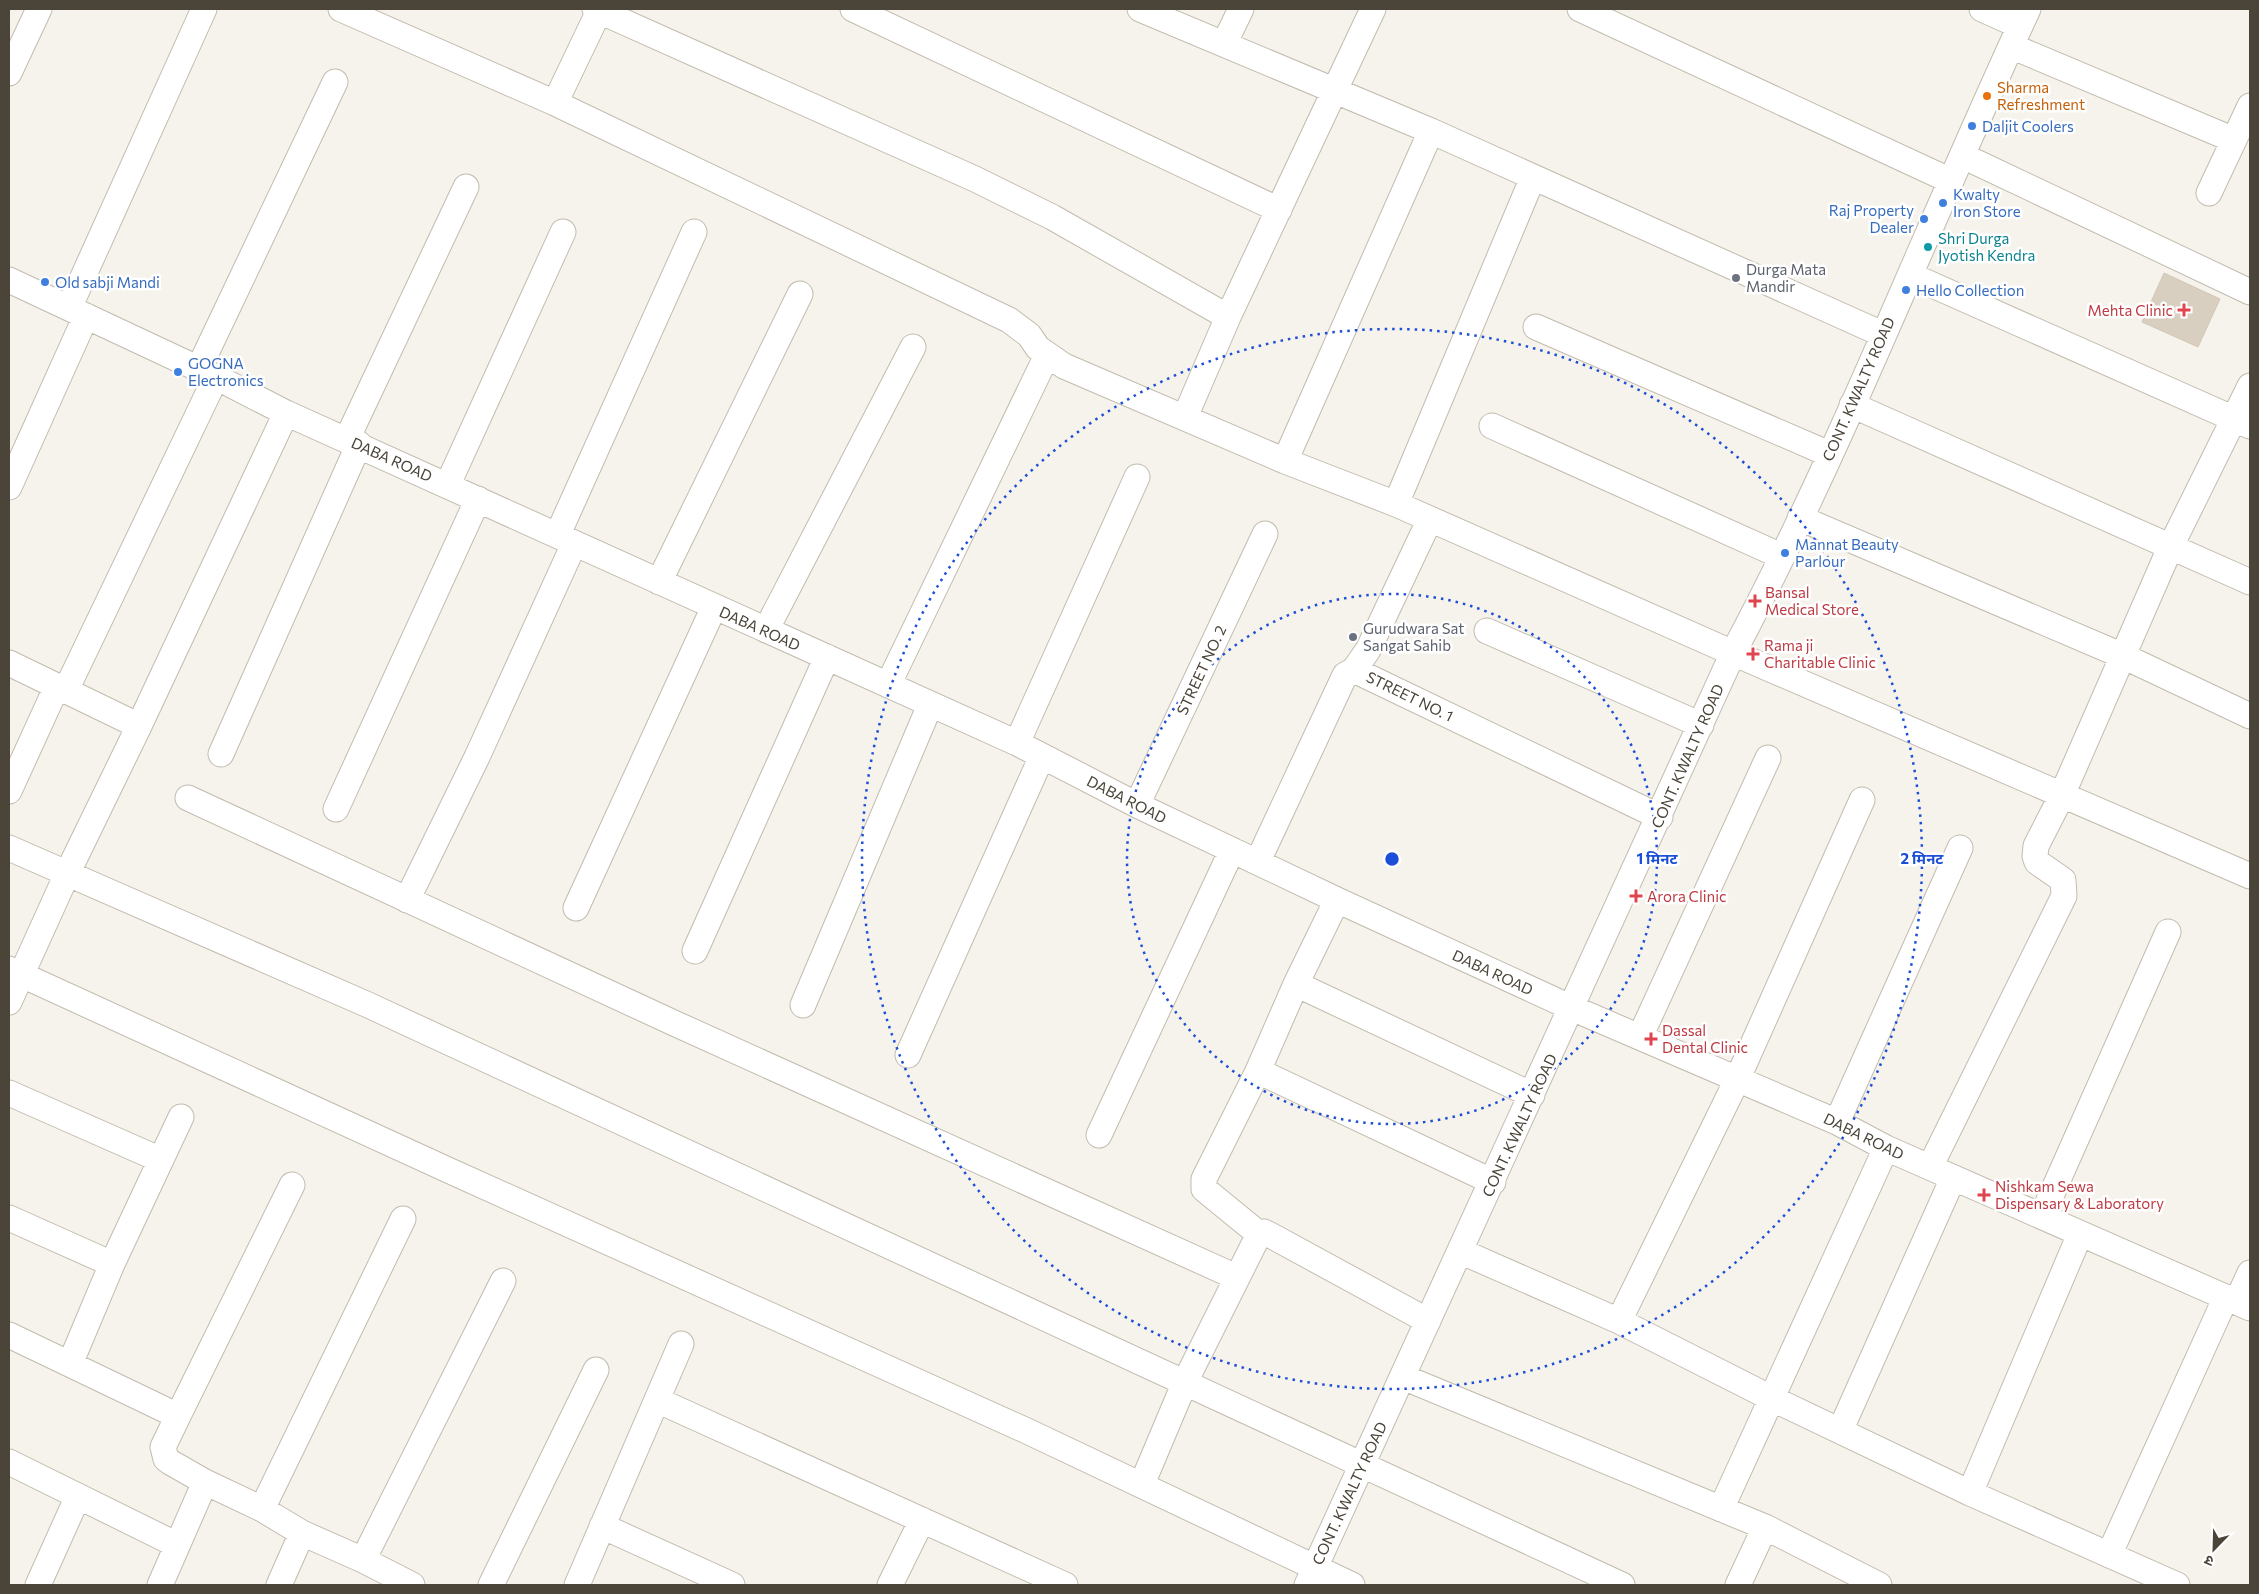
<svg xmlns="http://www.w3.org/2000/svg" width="2259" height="1594" font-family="Commissioner,'Noto Sans Devanagari',sans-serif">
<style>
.building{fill:#d8cfc1;stroke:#d3c7b4}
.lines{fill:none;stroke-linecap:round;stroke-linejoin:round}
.minor-casing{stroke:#c2bbae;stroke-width:27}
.minor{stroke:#fff;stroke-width:25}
.ring{fill:none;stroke:#1d4ed8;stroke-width:2.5;stroke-dasharray:2.5 5}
.food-dot{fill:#e8710a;stroke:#fff;stroke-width:2}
.shop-dot{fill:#3f7fe0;stroke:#fff;stroke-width:2}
.culture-dot{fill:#0f9aa8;stroke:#fff;stroke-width:2}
.worship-dot{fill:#6b7280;stroke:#fff;stroke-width:2}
.health-dot{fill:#e0444e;stroke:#fff;stroke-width:2}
.labels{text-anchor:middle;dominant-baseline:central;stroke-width:5;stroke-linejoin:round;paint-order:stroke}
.food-label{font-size:15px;fill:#c56008;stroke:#fff;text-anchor:start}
.shop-label{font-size:15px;fill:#366cbe;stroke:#fff;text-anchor:start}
.culture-label{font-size:15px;fill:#0d838f;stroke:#fff;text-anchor:start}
.worship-label{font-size:15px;fill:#5b616d;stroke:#fff;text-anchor:start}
.health-label{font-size:15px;fill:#be3a42;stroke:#fff;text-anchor:start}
.street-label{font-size:15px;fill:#4b4439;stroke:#fff}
.centre{fill:#1d4ed8;stroke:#fff;stroke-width:2.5}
.ring-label{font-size:15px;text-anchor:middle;font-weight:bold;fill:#1d4ed8;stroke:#fff;stroke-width:5;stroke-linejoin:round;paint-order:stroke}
</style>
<rect width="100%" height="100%" fill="#f6f3ec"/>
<path class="building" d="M2164,273L2220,299L2198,347L2142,322Z"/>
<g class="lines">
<g class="minor-casing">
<path id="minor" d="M341,9L555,103L1009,320L1029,335L1038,348L1064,366L1285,461L1396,504L1733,653L2250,876
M595,9L975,179L1052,217L1228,317
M853,9L1279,210
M1140,9L1431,131
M1580,9L1951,181
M1982,9L2020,26
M1224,44L1241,9
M2011,46L2234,140
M9,73L39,9
M555,103L600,9
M1963,156L2250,292
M2209,193L2250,106
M1910,275L2250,426
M9,280L216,377L286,413L1017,743L1137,805L1337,900L1572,1008L1837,1122L1886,1148L2250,1308
M69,308L204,9
M1536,327L1829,454
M199,368L335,82
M1852,405L2250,582
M1185,417L1228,317L1373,9
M1492,426L1781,556
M347,439L466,187
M1285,461L1431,131L1882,334
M448,484L563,232
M9,487L86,316
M1396,504L1533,177
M1800,518L2123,656L2250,716
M558,534L694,232
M659,582L800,294
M766,630L913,347
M1487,631L1701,725
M9,663L139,726L67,874L9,1002
M1354,670L1368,650L1430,519
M888,685L1047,355
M66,690L216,377
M139,726L286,413
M1017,743L1137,477
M221,754L359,444
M9,791L57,686
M188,798L676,1024L1236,1277
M1137,805L1265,534
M336,809L478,499
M9,848L366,1004L1622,1585
M1258,861L1345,675L1354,670L1660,817
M407,900L477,757L574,544
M1337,900L1296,984L1532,1095
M576,908L714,607
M695,951L827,657
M9,969L448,1170L1027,1431L1352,1585
M1296,984L1258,1071L1493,1182
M803,1005L930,705
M1640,1037L1768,758
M908,1055L1042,756
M1258,1071L1204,1179V1189L1259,1234L1264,1232L1272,1236L1428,1321
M9,1093L161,1160
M1837,1122L1960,848
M1099,1135L1232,850
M1930,1167L2064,896L2063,880L2037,862L2035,856L2036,846L2062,795L2170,548L2250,386
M2042,1216L2168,932
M9,1218L112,1264
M1460,1251L1619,1321L1771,1398L1970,1493L2177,1585
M2237,1301L2250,1273
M1619,1321L1737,1080L1862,800
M9,1335L178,1416L163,1447L166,1459L170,1462L205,1482L262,1509L302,1533L363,1560L412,1585
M70,1364L112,1264L181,1117
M1403,1377L1765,1527L1879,1585
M657,1400L1065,1585
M178,1416L292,1185
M1840,1431L1953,1178
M9,1462L177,1545
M1142,1484L1185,1382L1259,1234
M1970,1493L2080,1234
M262,1509L403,1219
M1721,1509L1886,1148
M602,1526L732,1585
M2109,1555L2226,1297
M363,1560L503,1281
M38,1585L78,1496
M160,1585L205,1482
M279,1585L302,1533
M491,1585L596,1370
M577,1585L681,1344
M890,1585L922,1520
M1307,1585L1733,653C1844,445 1928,223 2028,9
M1738,1585L1765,1527"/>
</g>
<use href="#minor" class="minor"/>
</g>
<g class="ring">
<circle cx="1392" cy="859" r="265"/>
<circle cx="1392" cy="859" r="530"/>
</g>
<circle class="food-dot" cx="1987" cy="96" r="5"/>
<g class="shop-dot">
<circle cx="1972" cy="126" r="5"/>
<circle cx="1943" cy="203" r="5"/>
<circle cx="1924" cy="219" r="5"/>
<circle cx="45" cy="282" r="5"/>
<circle cx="1906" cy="290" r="5"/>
<circle cx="178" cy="372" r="5"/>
<circle cx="1785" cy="553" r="5"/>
</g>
<circle class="culture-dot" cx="1928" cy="247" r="5"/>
<g class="worship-dot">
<circle cx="1736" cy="278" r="5"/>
<circle cx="1353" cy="637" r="5"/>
</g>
<g class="health-dot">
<path d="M2181.5 302.5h5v5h5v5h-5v5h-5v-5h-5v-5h5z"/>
<path d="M1752.5 593.5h5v5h5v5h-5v5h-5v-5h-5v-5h5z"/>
<path d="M1750.5 646.5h5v5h5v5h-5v5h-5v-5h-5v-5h5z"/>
<path d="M1633.5 888.5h5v5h5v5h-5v5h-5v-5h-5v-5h5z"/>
<path d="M1648.5 1031.5h5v5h5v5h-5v5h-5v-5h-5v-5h5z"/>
<path d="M1981.5 1187.5h5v5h5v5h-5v5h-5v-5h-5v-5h5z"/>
</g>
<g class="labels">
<g class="food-label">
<text x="1997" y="87">Sharma<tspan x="1997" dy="17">Refreshment</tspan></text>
</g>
<g class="shop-label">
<text x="1982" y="126">Daljit Coolers</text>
<text x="1953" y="194">Kwalty<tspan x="1953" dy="17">Iron Store</tspan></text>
<text x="1914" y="210" text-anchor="end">Raj Property<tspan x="1914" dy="17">Dealer</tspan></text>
<text x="55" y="282">Old sabji Mandi</text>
<text x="1916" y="290">Hello Collection</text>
<text x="188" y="363">GOGNA<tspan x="188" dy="17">Electronics</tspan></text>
<text x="1795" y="544">Mannat Beauty<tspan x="1795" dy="17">Parlour</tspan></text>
</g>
<g class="culture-label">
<text x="1938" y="238">Shri Durga<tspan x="1938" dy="17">Jyotish Kendra</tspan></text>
</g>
<g class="worship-label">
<text x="1746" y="269">Durga Mata<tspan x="1746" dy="17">Mandir</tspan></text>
<text x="1363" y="628">Gurudwara Sat<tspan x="1363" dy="17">Sangat Sahib</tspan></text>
</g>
<g class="health-label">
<text x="2173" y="310" text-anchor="end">Mehta Clinic</text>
<text x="1765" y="592">Bansal<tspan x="1765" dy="17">Medical Store</tspan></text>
<text x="1764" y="645">Rama ji<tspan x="1764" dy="17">Charitable Clinic</tspan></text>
<text x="1647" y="896">Arora Clinic</text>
<text x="1662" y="1030">Dassal<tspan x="1662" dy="17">Dental Clinic</tspan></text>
<text x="1995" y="1186">Nishkam Sewa<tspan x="1995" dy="17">Dispensary &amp; Laboratory</tspan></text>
</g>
<g class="street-label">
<text transform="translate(1858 389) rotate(-66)">CONT. KWALTY ROAD</text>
<text transform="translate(392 459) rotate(24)">DABA ROAD</text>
<text transform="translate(760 628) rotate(24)">DABA ROAD</text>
<text transform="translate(1201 670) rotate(-65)">STREET NO. 2</text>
<text transform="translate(1410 696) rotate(26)">STREET NO. 1</text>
<text transform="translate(1687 756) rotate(-66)">CONT. KWALTY ROAD</text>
<text transform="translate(1127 799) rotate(27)">DABA ROAD</text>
<text transform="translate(1493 972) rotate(25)">DABA ROAD</text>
<text transform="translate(1519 1125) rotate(-65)">CONT. KWALTY ROAD</text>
<text transform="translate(1864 1136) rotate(26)">DABA ROAD</text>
<text transform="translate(1349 1493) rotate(-65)">CONT. KWALTY ROAD</text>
</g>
</g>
<circle cx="1392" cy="859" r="8" class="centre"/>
<g class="ring-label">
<text x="1657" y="864">1 मिनट</text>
<text x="1922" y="864">2 मिनट</text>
</g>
<rect width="2259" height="1594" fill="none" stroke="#4b4439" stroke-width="20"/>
<g transform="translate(2214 1549) rotate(203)" stroke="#ffffff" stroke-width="4" paint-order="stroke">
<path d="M0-4L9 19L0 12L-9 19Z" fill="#4b4439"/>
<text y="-8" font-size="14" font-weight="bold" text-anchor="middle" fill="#4b4439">उ</text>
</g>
</svg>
